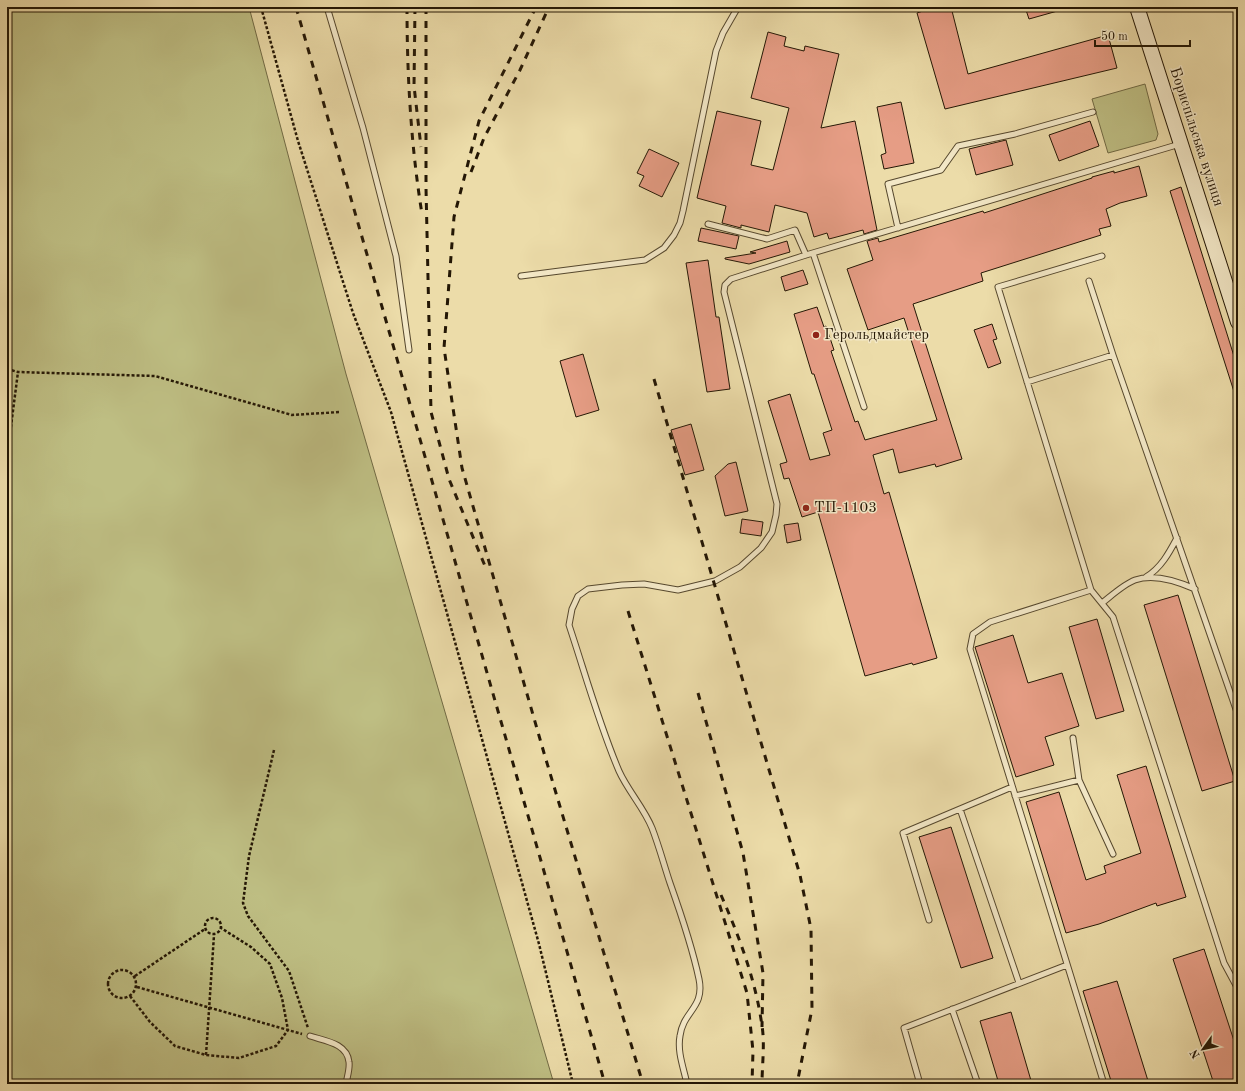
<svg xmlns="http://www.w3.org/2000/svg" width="1245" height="1091" font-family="'Old Standard TT',serif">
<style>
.green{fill:#bebe83;stroke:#716a44}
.building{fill:#e69d85;stroke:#241705}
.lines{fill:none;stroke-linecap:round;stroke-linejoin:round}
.service-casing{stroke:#56482e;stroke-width:7}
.secondary-casing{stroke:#241705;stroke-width:16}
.path{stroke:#241705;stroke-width:2.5;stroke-dasharray:3 2;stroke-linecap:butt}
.service{stroke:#f3e8c7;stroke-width:5}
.secondary{stroke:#f3e8c7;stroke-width:14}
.rail{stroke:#241705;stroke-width:3;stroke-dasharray:7 7;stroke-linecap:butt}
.poi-dot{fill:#8f2418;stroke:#f3e8c7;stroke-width:1.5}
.labels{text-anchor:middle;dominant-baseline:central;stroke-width:3;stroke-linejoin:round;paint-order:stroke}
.street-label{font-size:15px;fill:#241705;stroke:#f3e8c7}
.poi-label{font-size:15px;fill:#241705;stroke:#f3e8c7;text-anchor:start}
</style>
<rect width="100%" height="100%" fill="#ecdca9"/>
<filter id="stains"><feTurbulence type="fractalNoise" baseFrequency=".005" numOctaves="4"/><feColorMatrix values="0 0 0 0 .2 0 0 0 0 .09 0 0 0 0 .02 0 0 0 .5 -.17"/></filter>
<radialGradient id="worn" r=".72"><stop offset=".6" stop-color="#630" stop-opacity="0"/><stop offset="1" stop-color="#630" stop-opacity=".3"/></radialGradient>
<path class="green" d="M7,7H249L346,374L554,1084H7Z
M1145,84L1158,134L1156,140L1108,153L1092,99Z"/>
<path class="building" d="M935,7H951L968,74L1108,35L1117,68L945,109L917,13Z
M1025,7H1061V10L1029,19Z
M768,32L786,37L784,46L804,51L805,46L839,54L821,128L855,121L877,230L864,234L863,230L829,239L827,233L814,237L807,213L775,205L769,232L741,225V228L722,223L726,206L697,198L717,111L761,121L751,165L773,170L789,108L751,98Z
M901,102L914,163L884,169L881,155L886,153L877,107Z
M1090,121L1099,146L1059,161L1049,135Z
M1006,140L1013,165L976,175L969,149Z
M649,149L679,163L662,197L639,186L644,176L637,173Z
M1139,166L1147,196L1120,203L1106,209L1111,226L1099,229L1101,235L981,273L983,281L913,304L962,459L936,467L935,464L899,473L893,449L873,455L884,494L889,492L937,658L913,665L912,663L865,676L818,512L802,517L789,478L784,479L780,464L787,462L768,401L790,394L810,460L830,455L823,433L832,430L814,374H812L794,314L817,307L824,327L826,326L834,350L831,351L855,422L858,421L865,440L937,420L904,318L868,330L847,269L873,260L867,241L878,238L879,242L983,211L984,213L1092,178V177L1114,171V173Z
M1181,187L1238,369V398H1236L1170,191Z
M701,228L739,236L736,249L698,241Z
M787,241L790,252L749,264L725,259V258L756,253L750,252Z
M708,260L716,317H719L730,389L707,392L686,263Z
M803,270L808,284L785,291L781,277Z
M992,324L997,339L993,340L1001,363L988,368L974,330Z
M583,354L599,410L576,417L560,361Z
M691,424L704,470L685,475L671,430Z
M736,462L748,511L725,516L715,476L728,464Z
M742,519L763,522L761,536L740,533Z
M798,523L801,540L787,543L784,525Z
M1178,595L1235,781L1202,791L1144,605Z
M1097,619L1124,711L1096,719L1069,627Z
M1013,635L1028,683L1062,673L1079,726L1045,737L1054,765L1016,777L975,647Z
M1146,766L1186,897L1157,906L1156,903L1099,924L1066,933L1026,802L1059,792L1086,880L1106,873L1104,866L1141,853L1117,775Z
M951,827L993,958L961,968L919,837Z
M1204,949L1238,1053V1084H1214L1173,959Z
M1117,981L1149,1084H1112L1083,991Z
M1011,1012L1032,1084H999L980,1021Z"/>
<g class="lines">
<g class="service-casing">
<path id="service" d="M327,7L363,128L396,256L409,350
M708,224L767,239L795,230L806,255
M898,228L888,184L941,170L958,146L1015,134L1093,112
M813,253L864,407
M1102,256L998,287L1091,590L1113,617L1224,963L1238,989
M521,276L645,260L664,248L674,235L680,223L683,211L716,51L723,33L738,7
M1089,281L1113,355L1238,715
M1027,382L1113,355
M1146,577C1161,568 1169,553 1177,538
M1091,590L990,622L973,634L970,649L1104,1084
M1102,603C1111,596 1124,584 1135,580C1154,573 1177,581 1195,589
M1073,738L1079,780L1113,854
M1015,796L1079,780
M960,809L1019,983
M929,920L903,833L1012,787
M952,1009L978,1084
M310,1036C325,1041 347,1043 349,1062C350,1069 347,1077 346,1084
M687,1084C684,1069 677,1052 680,1036C683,1011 705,1008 699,979C692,946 681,914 670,883C664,865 659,846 652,828C644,808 628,791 619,771C599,724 585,673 569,625L572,609L578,596L588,589L622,585L644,584L678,590L715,581L740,567L761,548L772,532L776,515L777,504L724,292L725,285L731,279L806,255L1180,144
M920,1084L904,1028L1067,965"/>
</g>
<g class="secondary-casing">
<path id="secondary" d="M1137,7L1238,322"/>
</g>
<path class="path" d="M261,7L298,141L353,313L391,412L539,944L573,1084
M7,369L18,372L155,376L292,415L340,412
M7,457L18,372
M274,750L249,856L243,903L248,916L289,971L308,1028
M205 926a8 8 0 1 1 16 0a8 8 0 1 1-16 0Z
M108 984a14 14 0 1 1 28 0a14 14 0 1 1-28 0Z
M135,976L205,929
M137,987L302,1034
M130,996L150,1022L175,1046L206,1055L239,1058L276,1046L288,1030L282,998L270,964L251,947L221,928
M206,1055L214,935"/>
<use href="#service" class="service"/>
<use href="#secondary" class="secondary"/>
<path class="rail" d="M296,7L605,1084
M407,7C407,76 411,146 422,214
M415,7L414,86L421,147
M426,7V188L431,412L449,479L485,566
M536,7L479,121L454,217L444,348L462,468L544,753L643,1084
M471,172L484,138L520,70L549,7
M654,379L800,875L811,929L812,1009L797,1084
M628,611L747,993L753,1051L752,1084
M698,693L743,853L763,973L762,1027
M721,895C739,936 756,981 762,1026C765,1043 762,1066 762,1084"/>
</g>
<g class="poi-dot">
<circle cx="816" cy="335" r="4"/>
<circle cx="806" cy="508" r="4"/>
</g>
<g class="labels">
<g class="street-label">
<text transform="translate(1196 137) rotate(72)">Бориспільська вулиця</text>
</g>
<g class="poi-label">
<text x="824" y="335">Герольдмайстер</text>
<text x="814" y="508">ТП-1103</text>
</g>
</g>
<rect width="1245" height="1091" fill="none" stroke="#ecdca9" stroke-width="24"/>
<rect x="8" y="8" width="1229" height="1075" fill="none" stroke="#241705" stroke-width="2"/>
<rect x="12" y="12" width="1221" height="1067" fill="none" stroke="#241705"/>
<g transform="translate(1203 1049) rotate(237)" stroke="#f3e8c7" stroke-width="3" paint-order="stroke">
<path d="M0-3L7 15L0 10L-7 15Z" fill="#241705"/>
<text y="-6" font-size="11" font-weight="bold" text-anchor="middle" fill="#241705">N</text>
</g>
<path d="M1095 40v6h95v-6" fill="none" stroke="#241705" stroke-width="2"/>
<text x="1101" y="40" font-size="12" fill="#241705" stroke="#f3e8c7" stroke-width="3" paint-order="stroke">50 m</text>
<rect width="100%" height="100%" filter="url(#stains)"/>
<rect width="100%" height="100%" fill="url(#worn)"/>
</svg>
